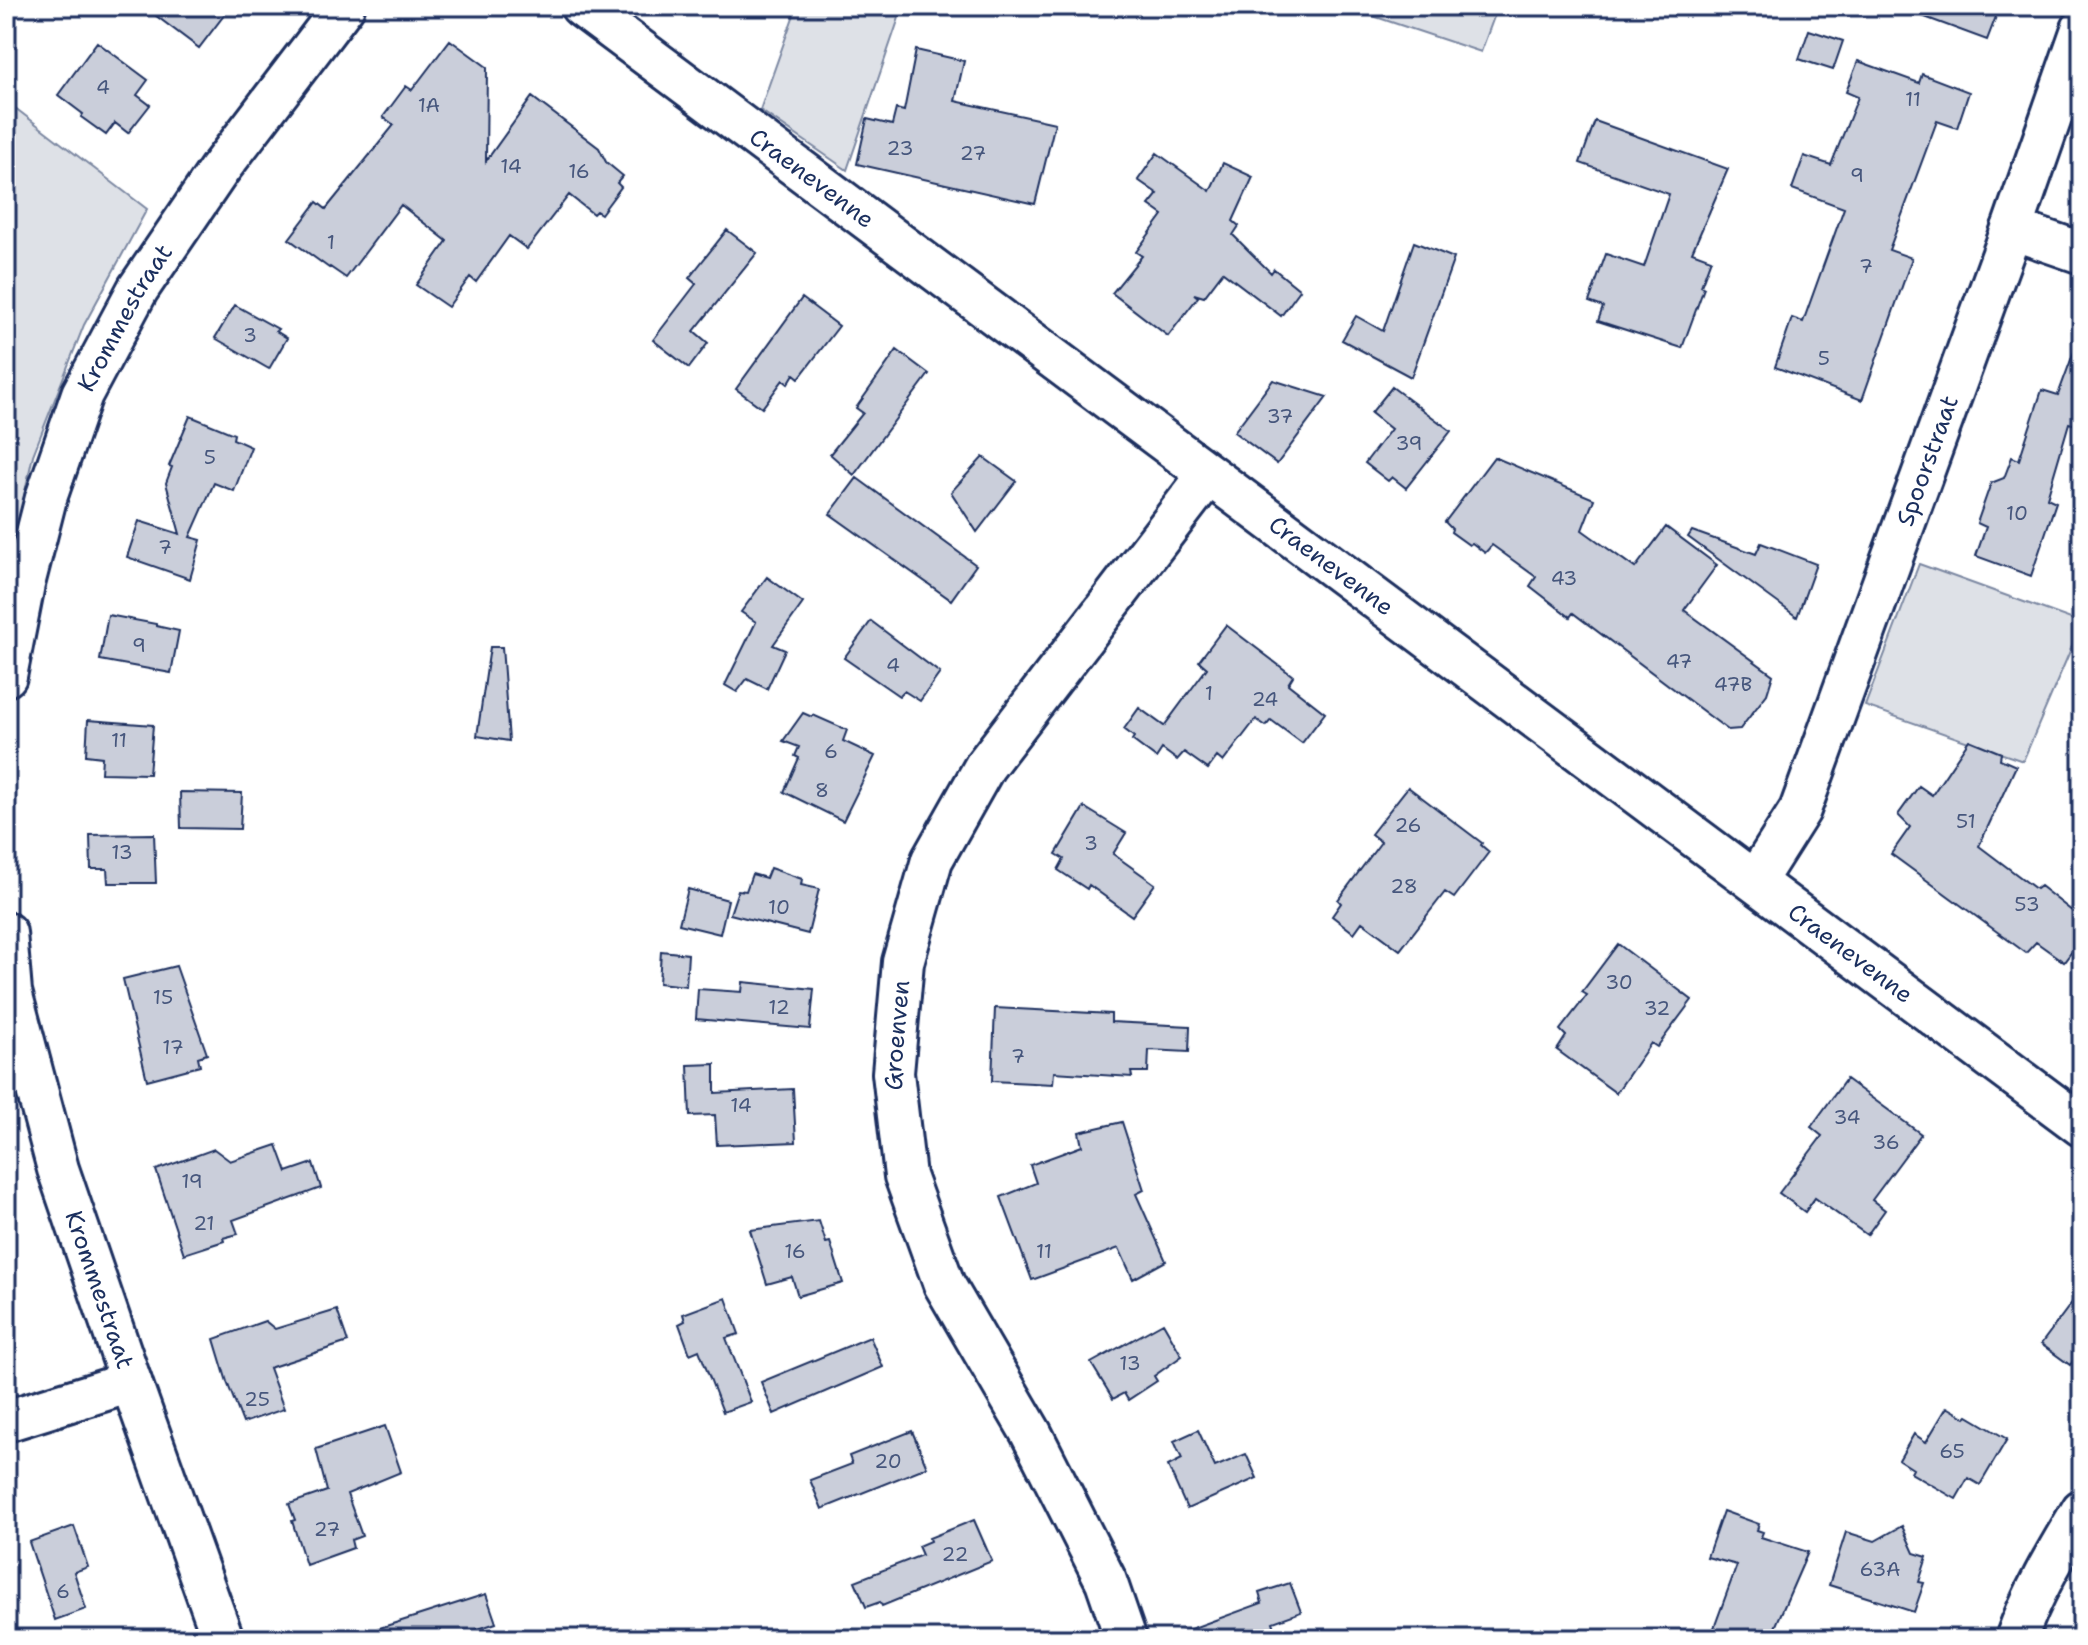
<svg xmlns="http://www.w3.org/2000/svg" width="2088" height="1645" font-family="'Shantell Sans',sans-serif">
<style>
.green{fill:#dee1e7;stroke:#7c88a2;stroke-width:2}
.building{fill:#caceda;stroke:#1b2f5e;stroke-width:2}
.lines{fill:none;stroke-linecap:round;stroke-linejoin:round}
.minor-casing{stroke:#1b2f5e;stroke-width:46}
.minor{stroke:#fff;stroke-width:40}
.labels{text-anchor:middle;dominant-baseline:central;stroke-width:6;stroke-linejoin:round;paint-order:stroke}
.number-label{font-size:20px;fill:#47577d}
.street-label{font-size:24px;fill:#1b2f5e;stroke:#fff}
</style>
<rect width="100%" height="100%" fill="#fff"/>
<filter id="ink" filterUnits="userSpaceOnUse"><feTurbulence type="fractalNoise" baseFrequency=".0125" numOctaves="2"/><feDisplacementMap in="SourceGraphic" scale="16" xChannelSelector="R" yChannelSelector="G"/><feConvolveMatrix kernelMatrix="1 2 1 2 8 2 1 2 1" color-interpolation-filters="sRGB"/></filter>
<g filter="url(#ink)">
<path class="green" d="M797,6H903L847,170L760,110Z
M1343,6H1498L1481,52Z
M6,101L147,209L84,325L33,455L6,579Z
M1919,564L2082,623L2023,761L1865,706Z"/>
<path class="building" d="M143,6H231L199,48Z
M1903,6H2000L1987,40L1903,9Z
M1809,30L1843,41L1833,70L1799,59Z
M450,40L487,67L486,161L532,97L599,148L606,162L623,176L617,183L621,187L601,214L596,211L593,214L569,195L527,249L509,236L476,282L470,277L448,307L416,285L447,241L401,205L346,278L330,267L329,268L289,239L317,202L326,209L394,125L383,117L406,86L412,90Z
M97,42L148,80L137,95L150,105L128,133L115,123L106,135L81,117L83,114L58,95Z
M916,50L964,61L955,101L1055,123L1035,204L857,164L867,119L892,125L896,109L904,111Z
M1858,61L1919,83L1922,74L1969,92L1957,128L1937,121L1889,250L1912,258L1862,400L1775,367L1792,318L1803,322L1844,208L1792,189L1804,156L1831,165L1858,97L1846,92Z
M1595,121L1728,169L1692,252L1711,259L1701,286L1704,288L1682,348L1598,321L1603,307L1589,302L1606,254L1644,267L1669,194L1580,163Z
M1157,153L1210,191L1223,163L1253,177L1233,221L1239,226L1233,235L1271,273L1274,269L1300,290L1281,316L1223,272L1204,297L1194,294L1198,297L1168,336L1112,293L1142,256L1136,252L1163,215L1149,205L1158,194L1138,180Z
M727,230L757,253L694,331L708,343L689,368L653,340L696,284L689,278Z
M1414,242L1454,258L1411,377L1342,340L1356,316L1383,331Z
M802,298L839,326L799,378L794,374L788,384L783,380L762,408L736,389Z
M235,305L278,329L276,331L287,338L269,369L215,338Z
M2079,338H2082V427L2069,423L2047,498L2056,502L2031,576L1976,556L1986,527L1977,523L1991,483L2004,478L2012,457L2019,460L2042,390L2058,395Z
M897,350L929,374L854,475L830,454L863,413L856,408Z
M1273,380L1327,397L1277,464L1234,432Z
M1392,387L1451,431L1406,488L1392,477L1388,481L1365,463L1391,429L1371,413Z
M190,416L234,434L233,439L251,447L234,491L214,483L190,537L201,540L190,579L127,557L139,521L180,534L166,483L172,467L169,466Z
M983,457L1016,481L977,532L951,492Z
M1494,457L1594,499L1582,530L1635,568L1666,527L1717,565L1684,610L1773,675L1767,694L1740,729L1728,730L1573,613L1570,617L1530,586L1536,577L1492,545L1485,553L1472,543L1469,545L1451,532L1452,529L1445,522Z
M857,478L976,565L951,600L830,514Z
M1692,531L1756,554L1761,543L1816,564L1797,617L1688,537Z
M767,577L803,603L773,645L785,650L767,689L747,679L737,692L725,685L756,622L741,612Z
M108,615L156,624V626L179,631L171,673L100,660Z
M871,621L940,673L920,701L904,691L899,696L844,658Z
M1226,625L1293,676L1288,684L1325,713L1302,743L1271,720L1266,726L1256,719L1223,762L1217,757L1208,769L1184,752L1177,760L1162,749L1156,758L1132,740L1134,737L1124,729L1139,708L1164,726L1207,668L1199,661Z
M490,647H502L509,741L477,736Z
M803,713L812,717L813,715L847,730L843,741L875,756L843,821L784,792L799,758L795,756L799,747L783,741Z
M88,720L153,725L149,774L101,773L102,757L86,755Z
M1969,740L2001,753L2000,759L2016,766L1979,846L2036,889L2040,886L2082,919V938L2064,962L2036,942L2026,953L1891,854L1910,827L1898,815L1919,786L1932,795Z
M1408,787L1482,843L1481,845L1489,852L1454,898L1445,892L1400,950L1362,922L1354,933L1332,916L1341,903L1338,900L1381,842L1371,834Z
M180,792L242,793L240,829L181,828Z
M1084,807L1126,833L1113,854L1155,884L1132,916L1089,885L1087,889L1058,870L1064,859L1056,854Z
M154,834L156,883H108L107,869H91L90,835Z
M770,868L802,879L801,885L819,889L808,934L730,914L738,890L746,891L752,874L766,878Z
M688,889L728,900L720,934L679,924Z
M1618,944L1692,1000L1657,1047L1651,1043L1616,1093L1557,1050L1566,1036L1560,1030L1587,995L1582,992Z
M661,951L688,954L686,986L659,983Z
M176,966L207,1054L198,1057L200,1066L147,1080L123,979Z
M743,982L814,989L810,1029L696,1019L698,989L742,992Z
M995,1008L1111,1014V1022L1190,1026L1189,1052L1149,1050L1148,1072H1131L1132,1077L1054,1072L1053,1084L992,1081Z
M715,1064V1093L793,1089L796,1142L717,1145L715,1115L690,1116L688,1065Z
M1846,1079L1921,1134L1872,1200L1885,1210L1867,1235L1815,1198L1805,1212L1779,1193L1822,1136L1811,1127Z
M1122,1122L1144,1190L1136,1194L1166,1261L1133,1279L1119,1248L1032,1280L1001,1197L1036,1183L1030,1165L1082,1146L1079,1132Z
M277,1145L287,1172L313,1163L321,1188L233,1220L238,1234L223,1238L224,1241L184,1254L156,1170L214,1149L230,1161Z
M819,1221L826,1243L830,1242L843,1283L798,1296L792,1277L767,1284L750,1230Z
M2082,1289V1349L2070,1365L2041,1344Z
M726,1298L739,1334L726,1338L751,1402L723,1412L699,1350L690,1354L679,1324L685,1321L683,1314Z
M337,1310L348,1342L269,1368L284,1409L243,1423L227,1382L214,1339L265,1321L275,1329Z
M1163,1323L1182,1356L1154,1376L1157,1381L1128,1400L1124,1393L1113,1399L1091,1363Z
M870,1337L883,1367L774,1414L761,1382Z
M1947,1407L1966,1418L1968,1416L2007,1439L1980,1485L1968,1478L1956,1499L1911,1473L1913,1469L1899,1460L1914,1434L1926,1442Z
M385,1426L401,1472L347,1494L362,1536L351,1540L353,1548L306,1565L292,1521L295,1520L289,1504L327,1491L316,1449Z
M1198,1430L1215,1467L1246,1454L1257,1478L1187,1509L1168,1466L1182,1459L1174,1441Z
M912,1431L927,1467L822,1509L810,1480L852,1464L849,1456Z
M1723,1511L1759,1524L1757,1530L1763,1532L1761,1537L1808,1552L1770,1639H1710L1737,1565L1707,1557Z
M974,1520L992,1561L882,1606L880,1602L866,1607L855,1581L922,1555L918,1546L930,1541L929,1538Z
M74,1526L88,1567L74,1572L86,1609L55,1620L29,1542Z
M1902,1526L1914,1553L1927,1557L1919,1582L1924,1583L1914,1612L1829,1585L1846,1532L1875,1541Z
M1290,1583L1301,1612L1273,1622L1279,1639H1174V1635L1262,1603L1259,1593Z
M486,1594L496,1623L472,1631L475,1639H365L364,1633Z"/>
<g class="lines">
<g class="minor-casing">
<g id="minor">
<path id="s1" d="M581,6L2082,1126"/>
<path d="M2012,229L2082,253"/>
<path id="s2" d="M6,676L24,584L46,498L82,394L138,289L219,170L344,6"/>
<path id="s3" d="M1755,881L1800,810L2012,229L2082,29"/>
<path id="s4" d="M6,933L11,992L58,1169L131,1382L223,1639"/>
<path d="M6,1421L131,1382"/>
<path id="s5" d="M1126,1639L1106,1581L1031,1433L944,1284L905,1176L893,1073L903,962L932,860L985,766L1208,475"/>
<path d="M2016,1639C2032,1593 2057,1552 2082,1510"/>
</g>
</g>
<use href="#minor" class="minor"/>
</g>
</g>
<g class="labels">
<g class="number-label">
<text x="103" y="87">4</text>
<text x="1913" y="99">11</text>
<text x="429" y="105">1A</text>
<text x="900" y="148">23</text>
<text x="973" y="153">27</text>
<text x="511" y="166">14</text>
<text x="579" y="171">16</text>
<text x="1857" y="175">9</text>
<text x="331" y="242">1</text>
<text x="1866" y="266">7</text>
<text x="250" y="335">3</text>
<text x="1824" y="358">5</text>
<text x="1280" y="416">37</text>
<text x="1409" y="443">39</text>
<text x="210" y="457">5</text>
<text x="2017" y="513">10</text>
<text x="165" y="547">7</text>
<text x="1564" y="578">43</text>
<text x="139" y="645">9</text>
<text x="1679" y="661">47</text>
<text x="893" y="665">4</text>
<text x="1733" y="684">47B</text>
<text x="1209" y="693">1</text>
<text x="1265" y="699">24</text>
<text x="119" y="740">11</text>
<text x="831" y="751">6</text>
<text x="822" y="790">8</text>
<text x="1966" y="821">51</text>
<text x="1408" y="825">26</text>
<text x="1091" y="843">3</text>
<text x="122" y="852">13</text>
<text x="1404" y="886">28</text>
<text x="2027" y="904">53</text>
<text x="779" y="907">10</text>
<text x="1619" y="982">30</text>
<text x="163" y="997">15</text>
<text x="779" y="1007">12</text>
<text x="1657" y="1008">32</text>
<text x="173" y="1047">17</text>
<text x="1018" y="1056">7</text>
<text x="741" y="1105">14</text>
<text x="1847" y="1117">34</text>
<text x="1886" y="1142">36</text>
<text x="192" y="1181">19</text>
<text x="204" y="1223">21</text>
<text x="795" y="1251">16</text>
<text x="1044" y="1251">11</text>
<text x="1130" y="1363">13</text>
<text x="257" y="1399">25</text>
<text x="1952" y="1451">65</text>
<text x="888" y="1461">20</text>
<text x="327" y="1529">27</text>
<text x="955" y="1554">22</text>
<text x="1880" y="1569">63A</text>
<text x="63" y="1591">6</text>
</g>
<g class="street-label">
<text stroke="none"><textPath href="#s1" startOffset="288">Craenevenne</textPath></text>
<text stroke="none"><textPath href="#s2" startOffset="380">Krommestraat</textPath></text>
<text stroke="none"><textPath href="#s3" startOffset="456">Spoorstraat</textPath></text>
<text stroke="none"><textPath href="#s1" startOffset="936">Craenevenne</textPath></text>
<text stroke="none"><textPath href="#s1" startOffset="1584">Craenevenne</textPath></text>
<text stroke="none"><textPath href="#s5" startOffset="656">Groenven</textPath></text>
<text stroke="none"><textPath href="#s4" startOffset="370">Krommestraat</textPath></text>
</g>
</g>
<rect width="2088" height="1645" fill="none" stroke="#fff" stroke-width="32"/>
<rect x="16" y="16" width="2056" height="1613" fill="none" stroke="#1b2f5e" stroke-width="3" filter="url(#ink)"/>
</svg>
